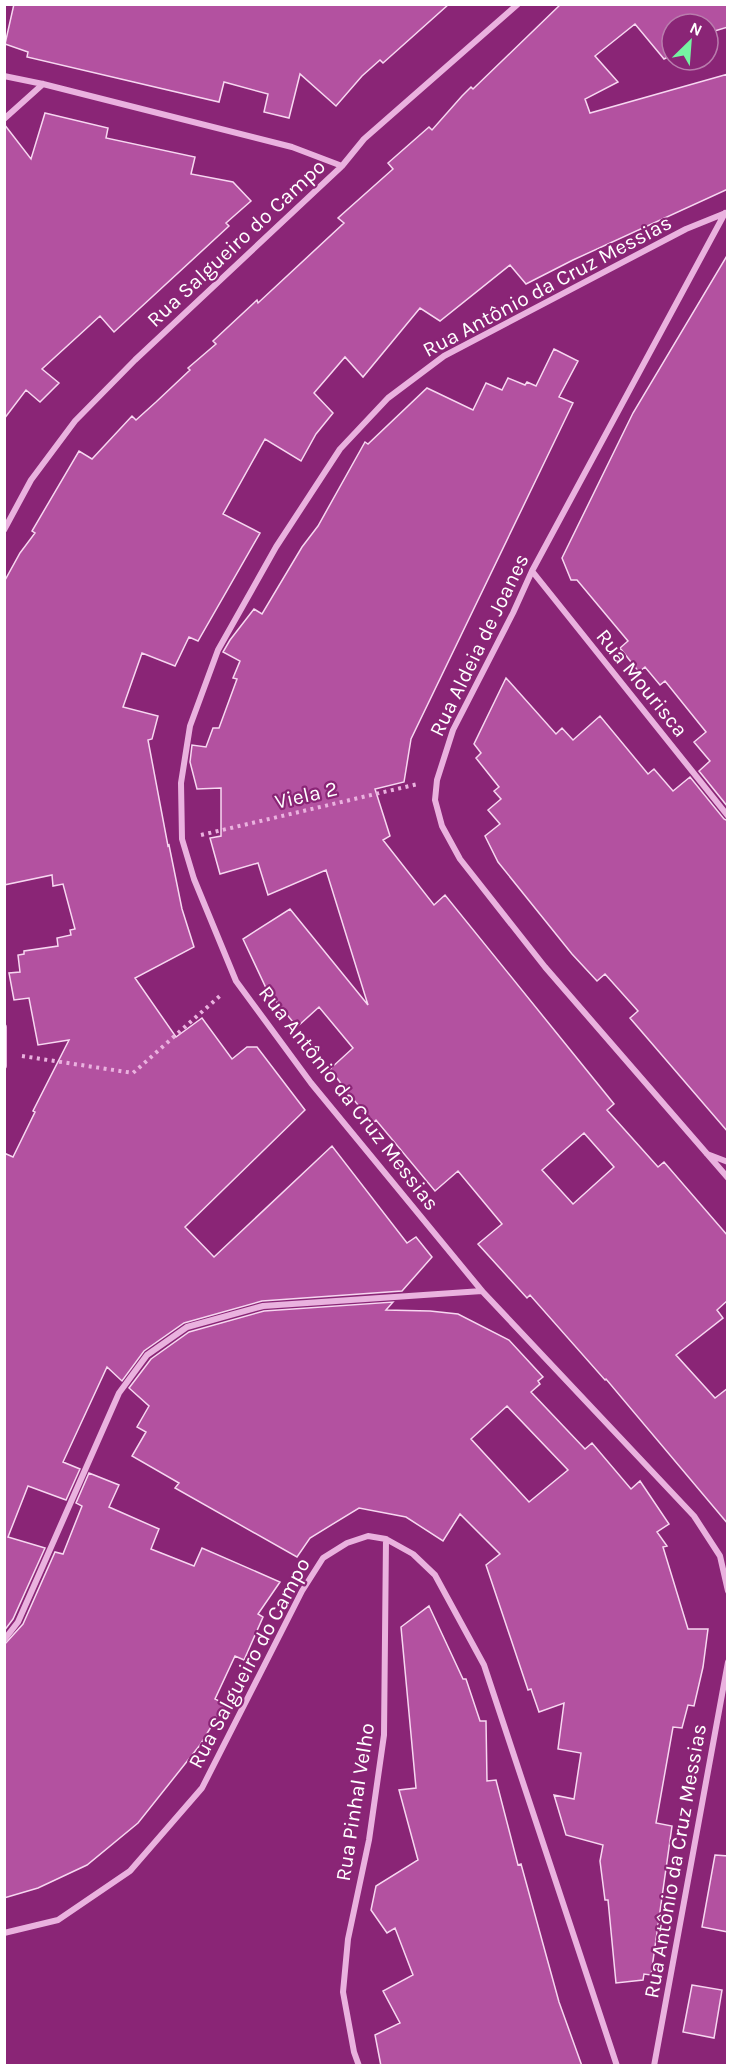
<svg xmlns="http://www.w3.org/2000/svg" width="732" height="2070" font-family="Karla,sans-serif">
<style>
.building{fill:#b351a0;stroke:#f7d7f1;stroke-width:1.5;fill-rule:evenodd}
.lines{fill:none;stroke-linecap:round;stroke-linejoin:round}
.path{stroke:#eab2df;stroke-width:4;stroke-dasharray:3 4.5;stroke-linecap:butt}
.minor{stroke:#eab2df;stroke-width:6}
.labels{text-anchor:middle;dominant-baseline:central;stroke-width:4.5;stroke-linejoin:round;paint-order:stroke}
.street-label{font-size:21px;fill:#fff;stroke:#8a2576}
</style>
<rect width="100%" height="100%" fill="#8a2576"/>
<path class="building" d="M14,4H449L383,63L380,60L362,76L336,106L300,74L289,118L264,112L268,94L224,82L219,102L27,57L28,52L5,44Z
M561,4H728V27L708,33V24H672V55L664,59L635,24L595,56L618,82L585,99L590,113L728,74V189L573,260L526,284L510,265L440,321L420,308L363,377L345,357L314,393L333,413L316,434L301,461L265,439L223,514L260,533L198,641L189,637L175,666L142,653L123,707L158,716L152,739L148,740L168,846L169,845L182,909L194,947L135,978L176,1037L202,1018L232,1059L247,1047H257L305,1110L185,1227L214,1257L332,1146L407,1243L416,1237L432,1257L402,1291L262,1301L184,1323L144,1351L122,1381L107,1367L63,1462L80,1469L66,1500L28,1486L8,1537L45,1548L13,1619L4,1631V1153L13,1157L35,1112L33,1111L69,1040L38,1045L29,998L14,1000L9,973L20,972L18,955L24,954V951L58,946L57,938L71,935L70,930L75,929L63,884L53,886L52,875L4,885V582L20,553L35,533L32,531L79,451L92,459L132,416L136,420L156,402L190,370L188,368L216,344L213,341L257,300L258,303L344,223L338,218L393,169L388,163L429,127L432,130L462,96L471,87L473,89Z
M45,113L108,128L106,138L195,157L191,174L233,182L251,201L226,223L229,226L114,332L100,316L42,369L59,383L40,402L26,390L4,419V124L31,159Z
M728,254V807L699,771L710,761L694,742L706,732L665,681L660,685L645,667L639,672L620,648L628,641L577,580H571L562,558L633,413Z
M554,349L578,361L559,397L573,403L411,739L404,782L375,789L390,836L383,840L434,905L445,895L614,1104L607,1110L658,1167L664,1162L728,1236V1300L717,1310L723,1318L676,1355L715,1398L728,1388V1524L606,1379L605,1380L530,1295L527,1298L478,1244L502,1224L458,1171L435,1191L376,1120L373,1123L349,1094L330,1069L353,1048L319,1007L297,1027L267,990L243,939L290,909L368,1005L326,870L268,895L258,863L220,874L210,838L221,836V788L197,789L190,762L192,745L206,747L213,728H219L237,679L233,678L240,661L223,652L230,640L254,609L262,614L302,547L318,526L365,442L368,444L427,388L473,410L486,383L502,390L508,378L525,385L527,382L536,386ZM584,1133L614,1167L573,1204L542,1170Z
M506,678L556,734L562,728L573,740L600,716L648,774L654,769L673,791L690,777L724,819L728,821V1132L630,1018L638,1011L605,974L597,981L572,954L498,862L485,836L500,824L488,810L501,799L494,791L499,787L476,758L481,753L474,744Z
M393,1302L386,1310L430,1311L458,1314L509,1340L543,1377L538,1381L540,1384L531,1392L585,1449L592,1443L631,1489L640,1481L669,1524L657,1532L667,1546L663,1547L688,1629H708L703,1667L694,1706L688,1705L682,1728L673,1727L656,1823L672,1826L651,1975L644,1974L643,1980L616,1983L608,1900H605L600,1861L603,1845L566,1835L554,1795L574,1799L581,1753L558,1749L564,1703L539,1712L531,1689L528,1690L486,1565L500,1554L460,1514L443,1541L406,1517L359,1508L310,1538L297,1557L175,1488L179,1483L132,1456L146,1432L137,1427L149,1406L129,1388L151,1359L189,1332L264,1311ZM507,1406L568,1470L529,1502L471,1439Z
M89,1473L119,1485L109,1507L159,1529L151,1549L194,1566L202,1548L280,1582L258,1614L263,1617L244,1660L235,1656L215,1699L225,1704L200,1745L138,1823L87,1865L38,1888L4,1898V1645L23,1624L55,1552L63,1554L82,1506L76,1503Z
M429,1606L463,1679H466L480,1721H486L487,1781L496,1780L518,1865L521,1864L559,2002L582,2066H381L375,2035L400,2023L383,1991L413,1975L395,1928L387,1933L371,1910L376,1886L418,1860L399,1790L416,1788L401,1627Z
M715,1855L728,1856V1932L702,1927Z
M692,1985L722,1990L714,2038L683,2032Z"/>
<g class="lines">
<path class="path" d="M201,835L418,784
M22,1056L133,1073L222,994"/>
<path class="minor" d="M4,76L43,84L292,147L342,166
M4,119L43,84
M728,212L686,229L444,356L388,398L340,449L276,547L218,650L190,726L181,783L182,839L194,879L236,981L311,1083L482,1291L694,1516L720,1556L728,1591
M725,213L532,571L513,613L453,730L437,780L435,800L442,826L460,859L545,967L728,1178
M4,530L31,480L75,421L135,360L342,166L364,139L518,4
M532,571L728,816
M4,1027V1066
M707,1154L728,1162
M4,1640L18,1622L119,1393L147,1355L187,1327L263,1306L482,1291
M4,1933L58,1920L130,1871L202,1788L302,1591L323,1558L347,1543L368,1536L386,1539L413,1554L435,1575L484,1665L617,2066
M359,2066L354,2052L343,1992L348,1939L369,1840L384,1735L386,1539
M654,2066L728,1662"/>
</g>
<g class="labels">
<g class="street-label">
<text transform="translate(236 243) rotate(-43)">Rua Salgueiro do Campo</text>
<text transform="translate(547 286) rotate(-28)">Rua Antônio da Cruz Messias</text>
<text transform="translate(479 645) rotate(-64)">Rua Aldeia de Joanes</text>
<text transform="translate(642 683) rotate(51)">Rua Mourisca</text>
<text transform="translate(306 795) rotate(-13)">Viela 2</text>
<text transform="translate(349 1098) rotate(52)">Rua Antônio da Cruz Messias</text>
<text transform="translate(249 1663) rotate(-62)">Rua Salgueiro do Campo</text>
<text transform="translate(355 1802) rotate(-81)">Rua Pinhal Velho</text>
<text transform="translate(675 1861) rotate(-80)">Rua Antônio da Cruz Messias</text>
</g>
</g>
<rect width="732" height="2070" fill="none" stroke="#ffffff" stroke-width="12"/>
<g transform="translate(690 42) rotate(25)"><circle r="28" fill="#8a2576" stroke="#b97cad" stroke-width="1.5"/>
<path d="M0-4.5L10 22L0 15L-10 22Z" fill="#76f4a2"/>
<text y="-9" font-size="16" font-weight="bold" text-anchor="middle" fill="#ffffff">N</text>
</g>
</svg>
